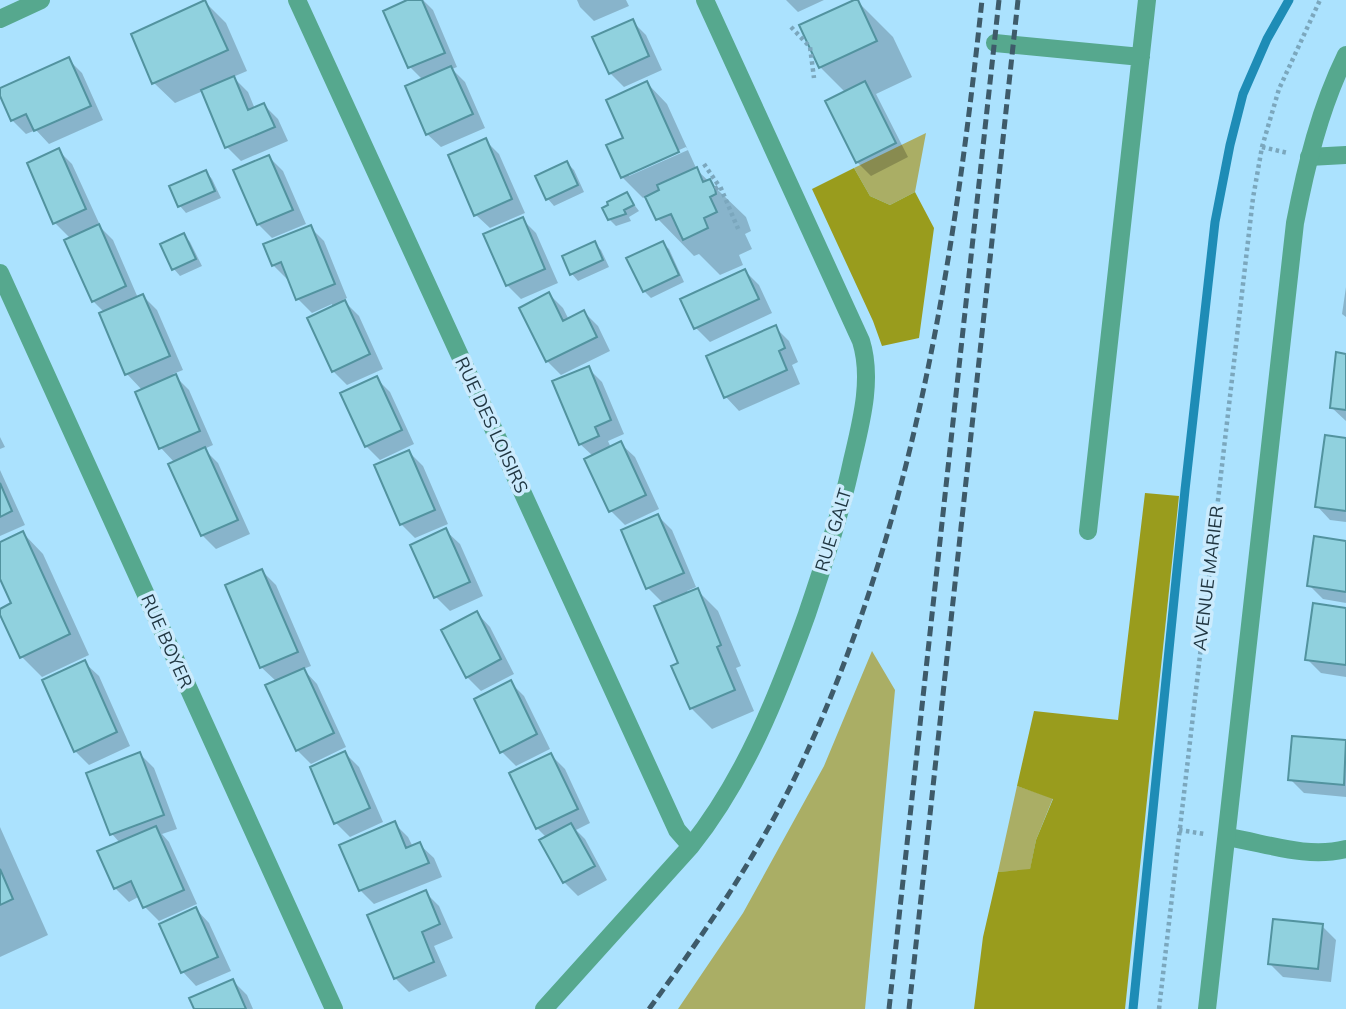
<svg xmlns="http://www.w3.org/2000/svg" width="1346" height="1009" font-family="Mulish,sans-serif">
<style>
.green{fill:#aaae65}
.forest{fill:#999c1d}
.shadow{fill:#0003;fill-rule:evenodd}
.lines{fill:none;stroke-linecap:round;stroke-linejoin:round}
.stream{stroke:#1e8cb6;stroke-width:9}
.building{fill:#90d1de;stroke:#52939f;stroke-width:2}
.path{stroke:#7ba7bd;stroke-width:4.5;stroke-dasharray:3.5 3.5;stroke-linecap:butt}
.service{stroke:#56a88e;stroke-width:18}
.minor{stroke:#56a88e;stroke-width:18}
.tertiary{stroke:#56a88e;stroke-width:18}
.rail{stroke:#3e5b6a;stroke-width:5;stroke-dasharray:10 5;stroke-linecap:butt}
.labels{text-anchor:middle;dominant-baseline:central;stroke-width:7;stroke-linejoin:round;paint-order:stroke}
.street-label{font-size:18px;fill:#1f3540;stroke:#cbebfd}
</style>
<rect width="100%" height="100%" fill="#abe2fe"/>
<path class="green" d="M926,133L915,192L890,205L870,196L854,168Z
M872,651L895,690L865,1009H678L743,913L824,766Z
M1017,786L1053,798L1036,840L1030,870L998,872Z"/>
<path class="forest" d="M854,168L870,196L890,205L915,192L934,228L919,338L882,346L873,321L812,189Z
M1145,493L1179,496L1125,1009H974L983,937L998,872L1030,869L1036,840L1053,799L1017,786L1034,711L1118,720Z"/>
<path class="shadow" d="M411,0H423L433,10L457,67L452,69L465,82L485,128L441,147L427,134L423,80L410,67L385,11Z
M577,0H626L629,6L594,21L580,7Z
M786,0H824L798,12Z
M857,1L893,37L912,77L876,94L908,157L871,176L857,162L846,93L820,67Z
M205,2L226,23L247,71L233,77L248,92L255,109L264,105L278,119L288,141L241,161L227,147L203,91L175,103L154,83Z
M632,21L646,35L662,70L624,87L610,73Z
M68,59L82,73L103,120L49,144L36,130L26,134L12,120L0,90Z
M647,83L667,104L697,170L746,217L751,231L745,234L752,249L739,255L743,265L720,275L699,254L694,256L658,219L647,196L643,198L622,177L625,139ZM686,147L688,150L629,176V172Z
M485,140L499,154L525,213L490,228L476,215Z
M58,150L72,164L99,223L97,224L113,240L138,298L143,296L157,310L183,370L173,374L189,390L213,445L204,449L218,463L250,534L216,549L202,535L175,463L161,448L143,391L127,374L105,313L93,301L71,239L55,223Z
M269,157L283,171L306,224L272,238L258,224Z
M567,163L574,170L584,192L554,206L548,199L538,177Z
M206,172L212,179L221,198L186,213L180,206Z
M626,194L639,211L629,217L631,221L616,226L609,219Z
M522,219L536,233L558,283L521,299L507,285Z
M310,227L324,241L347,298L343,300L359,316L383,369L347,385L333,371L332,304L312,313L298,299L289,278L287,279L273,265Z
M184,235L190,242L202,266L180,276L174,269Z
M662,243L669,249L684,282L651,298L644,291Z
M595,244L601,250L609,267L578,281L572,274Z
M745,271L759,285L772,313L710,342L696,328L683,300Z
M1346,287V317L1342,314Z
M549,294L563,308L569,320L584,312L598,326L610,351L561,375L547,361L521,308Z
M775,327L789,341L798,362L792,365L800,384L739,411L726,397Z
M1346,355V421L1331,407Z
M588,368L602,382L624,434L608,441L611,448L621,444L635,457L659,509L625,525L611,511L587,459L593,456L580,444Z
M376,378L390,392L414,444L380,460L366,446Z
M0,437L5,447L0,449Z
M1346,440V522L1330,520L1317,506Z
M409,452L423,466L448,524L415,538L401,524Z
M0,470L25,525L0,536Z
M658,516L672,530L696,587L687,591L688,594L697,590L718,611L741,666L736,668L754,711L712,729L691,708L664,604L648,588Z
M446,531L460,544L483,596L450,611L436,597L413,546Z
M23,533L43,554L89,655L42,677L21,656L0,611L14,604L0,574V544Z
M1346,543V603L1323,599L1309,585Z
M262,571L276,585L311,666L303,669L317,684L346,747L311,764L297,750L277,682L261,667Z
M1346,610V677L1321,673L1307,659Z
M477,613L490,627L514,674L481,691L467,677Z
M85,663L99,676L130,746L89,765L75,751Z
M510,682L524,696L550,749L516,766L502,752Z
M1293,738L1346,742V797L1304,793L1290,779Z
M345,753L359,767L383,822L350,837L336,823Z
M140,754L154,768L177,829L162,834L169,842L197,904L159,921L145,907L140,896L129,902L115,888L120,843L112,834L89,774Z
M551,755L565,769L590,823L576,830L585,839L607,880L578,896L564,882L547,838L537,828Z
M394,823L408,837L413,847L420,845L434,858L442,877L374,904L360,890Z
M0,827L48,935L0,957Z
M425,892L439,906L453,938L434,946L447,976L409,992L395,978Z
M196,909L209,923L231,971L196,986L183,972L161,924Z
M1322,926L1336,940L1331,982L1283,977L1269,963Z
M233,981L247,995L253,1009H196Z"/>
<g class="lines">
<path class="stream" d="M1133,1009L1185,490L1215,222L1230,145L1243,94L1267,39L1289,0"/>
</g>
<path class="building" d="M205,0L228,50L152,84L131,34Z
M407,0H422L445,53L408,68L383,11Z
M854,0H858L877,41L819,68L799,25Z
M633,19L649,56L609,74L592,37Z
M69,57L91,106L34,131L26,114L11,121L0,96V88Z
M451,66L473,114L426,135L405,86Z
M234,76L248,110L264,103L275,127L225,148L201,90Z
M647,81L679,152L621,178L606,145L623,138L606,100Z
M865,81L896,143L856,163L825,101Z
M486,138L512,199L474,216L448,155Z
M59,148L86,209L53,224L27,163Z
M269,155L293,210L257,225L233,170Z
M567,161L578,185L546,200L535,176Z
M697,167L703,182L710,179L715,189L716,194L710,197L717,212L704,218L708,228L683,240L671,214L656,220L645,197L659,190L657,185Z
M206,170L215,191L178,207L169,186Z
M627,192L634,205L624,210L626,214L608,220L602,208L608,205L607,202Z
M523,217L545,269L506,286L483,234Z
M99,224L126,286L92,302L64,240Z
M311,225L335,284L296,300L281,262L272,266L263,244Z
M184,233L196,259L172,270L160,244Z
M595,241L603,260L570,275L562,256Z
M663,241L679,275L643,292L626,258Z
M745,269L759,299L694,329L680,299Z
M549,292L563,321L584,310L597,337L546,362L519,308Z
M143,294L170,356L125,375L99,313Z
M345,300L370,354L332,372L307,318Z
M776,325L785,348L779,351L787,370L724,398L706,356Z
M1336,352L1346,354V410L1330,408Z
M589,366L611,420L595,427L599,436L579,445L552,381Z
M176,374L200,431L159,449L135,392Z
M377,376L402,430L365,447L340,393Z
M1325,435L1346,438V511L1315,507Z
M621,441L646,495L609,512L584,459Z
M205,447L238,520L201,536L168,464Z
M409,450L435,510L400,525L374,465Z
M0,483L12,511L0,517Z
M658,514L684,573L646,589L621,530Z
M446,528L470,582L434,598L410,545Z
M23,531L70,634L20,658L0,615V609L11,603L0,579V542Z
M1314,536L1346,541V592L1307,586Z
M262,569L298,652L260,668L225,585Z
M698,588L721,645L717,647L735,690L690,709L671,666L678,663L654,606Z
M1313,603L1346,608V665L1305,660Z
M477,611L501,659L466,678L441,630Z
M85,660L117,732L74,752L42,680Z
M304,668L334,733L296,751L265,685Z
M511,680L537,734L500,753L474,699Z
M1292,736L1346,740L1344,785L1288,780Z
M345,751L370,808L334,824L310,767Z
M140,752L164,815L110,835L86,773Z
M551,753L578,809L536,829L509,773Z
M395,821L406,848L420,842L429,863L359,891L339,845Z
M571,823L595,866L563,883L539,840Z
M156,826L184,890L143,908L131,881L114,889L97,851Z
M0,869L13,899L0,905Z
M426,890L440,924L422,932L434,962L394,979L367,915Z
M196,907L218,957L181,973L159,924Z
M1273,919L1323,924L1318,969L1268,964Z
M233,979L246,1009H194L189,998Z"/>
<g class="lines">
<path class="path" d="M791,27L810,47L814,78
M1262,147L1288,153
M704,164L719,186
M715,189L720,186L739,231
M1179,830L1205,834
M1159,1009L1253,198L1262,147L1279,89L1320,0"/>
<path class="service" d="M995,43L1141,57
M1088,531L1147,0"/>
<path class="minor" d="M297,0L677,830L691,846
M0,19L41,0
M1309,157L1346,155
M0,273L334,1009
M1227,837C1266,843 1306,859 1346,849
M544,1009L691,846C745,778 778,695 807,614C824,563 841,513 852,461C861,423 873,379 861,341L705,0"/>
<path class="tertiary" d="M1207,1009L1295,223C1306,166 1320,108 1346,55"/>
<path class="rail" d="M649,1009C704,934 758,855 798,771C913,530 954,263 982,0
M889,1009L999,0
M909,1009L1018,0"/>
</g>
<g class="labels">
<g class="street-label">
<text transform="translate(492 425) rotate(65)">RUE DES LOISIRS</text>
<text transform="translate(833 530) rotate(-73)">RUE GALT</text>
<text transform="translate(1208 578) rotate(-83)">AVENUE MARIER</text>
<text transform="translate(167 641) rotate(66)">RUE BOYER</text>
</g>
</g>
</svg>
